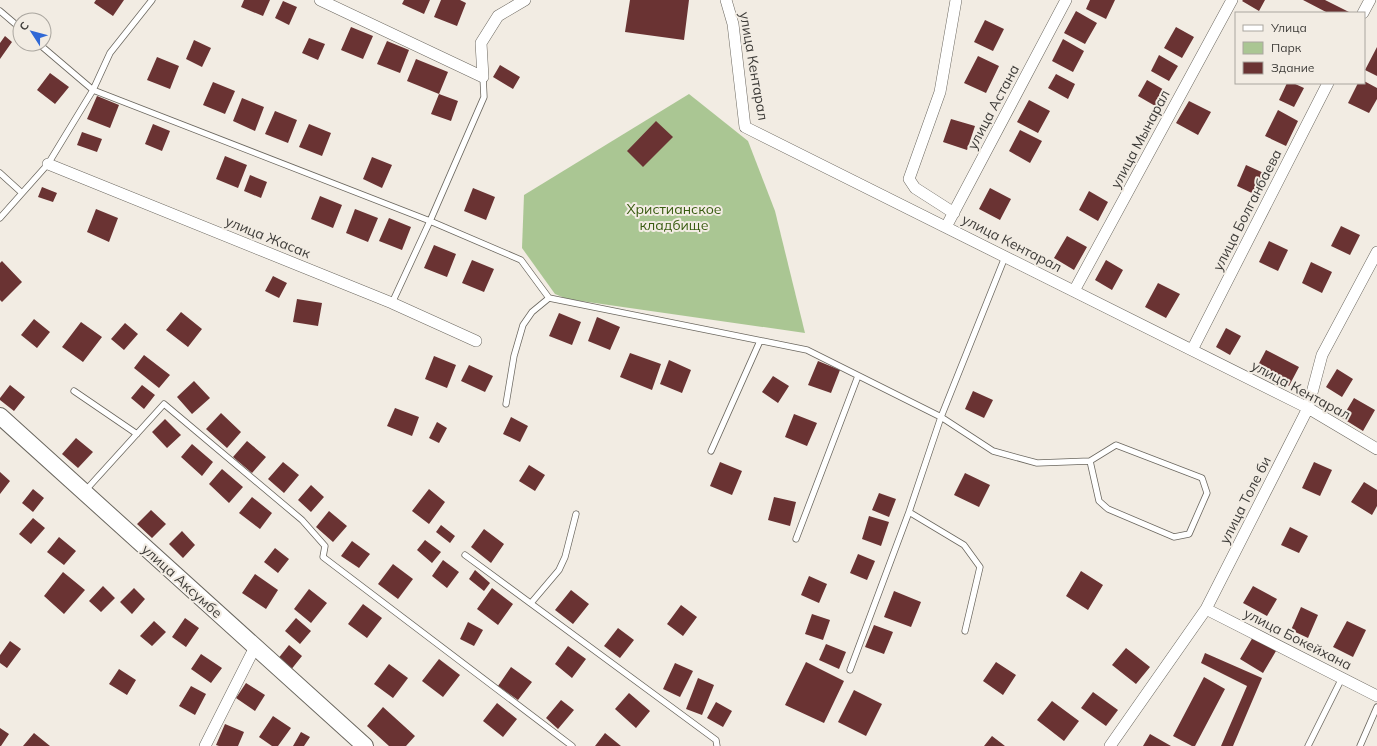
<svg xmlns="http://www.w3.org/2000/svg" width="1377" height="746" font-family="Mulish,sans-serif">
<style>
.green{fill:#aac693}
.building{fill:#6a3333}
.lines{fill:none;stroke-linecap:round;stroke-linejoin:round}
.service-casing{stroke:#6b675f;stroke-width:7}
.minor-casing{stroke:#6b675f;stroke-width:12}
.secondary-casing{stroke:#6b675f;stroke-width:18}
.service{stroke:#fff;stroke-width:5.5}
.minor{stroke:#fff;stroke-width:11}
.secondary{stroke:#fff;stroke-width:16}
.labels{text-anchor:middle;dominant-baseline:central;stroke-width:4;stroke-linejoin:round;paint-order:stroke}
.street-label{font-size:14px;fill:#3e3c39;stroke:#f2ece3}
.park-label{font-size:14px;fill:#395c11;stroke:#f2ece3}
</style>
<rect width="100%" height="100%" fill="#f2ece3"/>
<path class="green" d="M689,94L748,141L775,211L805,333L567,299L555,294L522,248L524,195Z"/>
<path class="building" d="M96,0H124L113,16L94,3Z
M244,0H270L263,16L241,7Z
M404,0H430L424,14L402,4Z
M441,0H460L466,3L457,26L434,17Z
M630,0H689L684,40L625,32Z
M1090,0H1115L1106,19L1086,9Z
M1243,0H1265L1259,11L1242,1Z
M1303,0H1325L1351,13H1328Z
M283,1L297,7L289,25L275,18Z
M1076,11L1097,23L1085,44L1064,33Z
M985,20L1004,29L993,51L974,42Z
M351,27L373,36L363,59L341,50Z
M1176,27L1194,37L1182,58L1164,48Z
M5,36L12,42L0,59V43Z
M309,38L325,44L318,60L302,53Z
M1063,39L1084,51L1073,72L1052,61Z
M194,40L211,48L202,67L186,59Z
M387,41L409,50L400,73L377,64Z
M1377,47V76L1365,70Z
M1159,55L1178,66L1169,81L1151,71Z
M978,56L999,66L986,93L964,83Z
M157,57L179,66L170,89L147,80Z
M416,59L448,72L439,94L458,101L451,121L431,114L439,94L407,81Z
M500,65L520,77L513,89L493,77Z
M50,73L69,87L55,104L37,90Z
M1056,74L1075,84L1068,99L1048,88Z
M1147,80L1166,91L1157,107L1138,96Z
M1364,81L1377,88V99L1369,113L1348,103L1358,83H1364Z
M213,82L235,91L225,114L203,105Z
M1287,83H1293L1304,88L1294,107L1279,100Z
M97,96L119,105L110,128L87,119Z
M242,98L264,107L255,131L233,121Z
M1029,100L1050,111L1038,133L1017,122Z
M1189,101L1211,112L1198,135L1176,123Z
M1278,110L1298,121L1286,146L1265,136Z
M275,111L297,120L288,143L265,134Z
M951,119L975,126L967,150L943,142Z
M656,121L673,137L643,167L627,151Z
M153,124L170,131L162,151L145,144Z
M309,124L331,133L322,156L299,147Z
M1020,130L1042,141L1030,163L1009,151Z
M82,132L102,139L97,152L77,145Z
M225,156L247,165L238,188L216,179Z
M372,157L392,165L382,188L363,179Z
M1246,165L1266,174L1256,195L1237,186Z
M250,175L267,182L261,198L244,191Z
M42,187L57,193L53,202L38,197Z
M473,188L495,197L486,220L464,211Z
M990,188L1011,199L1000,220L979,209Z
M1089,191L1108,202L1098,221L1079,210Z
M320,196L342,205L333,228L311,219Z
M96,209L118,218L109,242L87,232Z
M355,209L378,218L368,242L346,233Z
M389,218L411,227L402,250L379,241Z
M1341,226L1360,235L1350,255L1331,246Z
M1067,236L1087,247L1074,270L1054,258Z
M1269,241L1288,250L1278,271L1259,262Z
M434,245L456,254L447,277L424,268Z
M472,260L494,269L484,292L462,283Z
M1106,260L1123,270L1112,290L1095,280Z
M2,261L22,282L2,302L0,300V263Z
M1311,262L1332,272L1322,293L1302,283Z
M273,276L287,283L279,298L265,291Z
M1158,283L1180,294L1166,318L1145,307Z
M297,299L322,303L318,326L293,322Z
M181,312L202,329L188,347L166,330Z
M559,313L581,322L572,345L549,336Z
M597,317L620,327L610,350L588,341Z
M34,319L50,332L37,348L21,335Z
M81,322L102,337L83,362L62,347Z
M125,323L138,334L124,350L111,339Z
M1226,328L1241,336L1230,355L1216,347Z
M1266,350L1299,367L1289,386L1256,369Z
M630,353L661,364L652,390L620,377Z
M144,355L170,375L159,388L134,368Z
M434,356L456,365L447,388L425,379Z
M669,360L691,370L682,393L660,384Z
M818,361L840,370L831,393L808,385Z
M469,365L493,376L485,392L461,381Z
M1337,369L1353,379L1342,397L1326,387Z
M773,376L789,386L778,403L762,392Z
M194,381L210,398L192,414L177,397Z
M10,385L25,397L14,411L0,400V398Z
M142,385L155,395L144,409L131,398Z
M973,391L993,400L984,418L965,409Z
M1354,398L1375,410L1363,431L1342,418Z
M395,408L419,417L412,436L387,426Z
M221,413L241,432L227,448L206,429Z
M794,414L817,423L807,446L785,437Z
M511,417L528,426L520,442L503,434Z
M165,419L181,435L167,448L152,432Z
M437,422L447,428L439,443L429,438Z
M76,438L93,452L78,468L62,454Z
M247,441L266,457L252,473L233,457Z
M192,444L213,462L202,476L181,457Z
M283,462L299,475L284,493L268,479Z
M720,462L742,471L732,495L710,486Z
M1314,462L1332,470L1320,496L1302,488Z
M529,465L545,475L535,491L519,481Z
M222,469L243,487L229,503L209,484Z
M0,472L10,481L0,494Z
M965,473L990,485L979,507L954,495Z
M1364,482L1377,490V506L1372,515L1351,502Z
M311,485L324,497L311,512L298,500Z
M33,489L44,498L33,512L22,503Z
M429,489L445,502L429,524L412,511Z
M879,493L896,499L889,517L872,510Z
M252,497L272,513L260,529L239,513Z
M774,497L796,502L790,526L768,520Z
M151,510L166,524L152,538L137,524Z
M329,511L347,526L333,542L316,527Z
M869,516L889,522L881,546L862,539Z
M33,518L45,528L31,544L19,534Z
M441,525L455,536L450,543L436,532Z
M1290,527L1308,536L1299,553L1281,545Z
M484,529L504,544L491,563L471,547Z
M182,531L195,545L183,558L169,544Z
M59,537L76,551L64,565L47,552Z
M425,540L441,552L432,563L417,550Z
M352,541L370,554L359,568L341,556Z
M275,548L289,559L278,573L264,562Z
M858,554L875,561L867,580L850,573Z
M443,560L459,572L447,588L432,576Z
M393,564L413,579L398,599L378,584Z
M475,570L490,583L484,591L469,579Z
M1081,571L1103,585L1088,610L1066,596Z
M63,572L85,590L64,614L44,596Z
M255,574L278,590L266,609L242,593Z
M809,576L827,584L819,603L801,595Z
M103,586L115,598L101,612L89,601Z
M1253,586L1277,599L1267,616L1243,603Z
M134,588L145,599L132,614L120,602Z
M492,588L513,604L498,625L477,609Z
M309,589L327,603L311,623L294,609Z
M571,590L589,604L573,624L555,610Z
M894,591L921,602L911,627L884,617Z
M363,604L382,618L367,638L348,624Z
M681,605L697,617L683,636L667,624Z
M1301,607L1318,615L1308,638L1291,630Z
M812,614L830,620L823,640L805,634Z
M185,618L199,628L186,647L172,637Z
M296,618L311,631L300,644L285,631Z
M154,621L166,632L152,646L140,636Z
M1347,621L1366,630L1353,657L1333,647Z
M468,622L483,630L474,646L460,639Z
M874,625L893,632L884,654L865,647Z
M618,628L634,640L620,658L604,646Z
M1253,637L1276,651L1263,673L1240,659Z
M10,641L21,649L7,668L0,663V655Z
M826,644L846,652L839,669L819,660Z
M289,645L302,656L290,671L277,660Z
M568,646L586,659L572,678L555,664Z
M1126,648L1150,667L1136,684L1112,665Z
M1205,653L1262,678L1233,746H1221L1247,686L1201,663Z
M201,654L222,668L211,683L191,669Z
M439,659L460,675L443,697L422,681Z
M806,662L844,681L824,723L785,705Z
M996,662L1016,675L1003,695L983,681Z
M675,663L693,671L680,697L663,689Z
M389,664L408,678L393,698L374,684Z
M511,667L532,682L518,700L498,686Z
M119,669L136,680L127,695L109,684Z
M1204,677L1225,689L1195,746H1192L1173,736Z
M698,678L714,685L702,715L686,709Z
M246,683L265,695L255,711L236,698Z
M191,686L206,694L195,715L179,706Z
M854,690L882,704L866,736L838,722Z
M1093,692L1118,710L1106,726L1081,708Z
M629,693L650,711L636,728L615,709Z
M561,700L574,710L558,729L546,718Z
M1052,701L1079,721L1064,741L1037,720Z
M716,702L732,711L723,727L707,718Z
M497,703L517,719L503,737L483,721Z
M383,707L415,736L406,746H389L367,726Z
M273,716L291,728L278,746H272L259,737Z
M225,724L244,732L238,746H219L216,745Z
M0,728L9,734L1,746H0Z
M301,732L310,737L304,746H293Z
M34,733L50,746H23Z
M605,733L621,746H595Z
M1150,734L1171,746H1143Z
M992,736L1005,746H984Z"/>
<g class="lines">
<g class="service-casing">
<path id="service" d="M0,11L20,28
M39,44L93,90L430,221L521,260L549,298L807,350L941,417L993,451L1037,463L1090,461L1116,445L1202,478L1207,493L1189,534L1174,537L1108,509L1099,501L1090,461
M0,173L22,193
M0,218L48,164L93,90L110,53L152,0
M392,303L430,221L484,97L483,77
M74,391L137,434
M506,404L514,356L523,325L532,312L549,298
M711,451L760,341
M85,491L164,404L302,520L325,546L323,557L572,746
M796,539L858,376
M465,555L716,740L717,746
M531,603L559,570L565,557L576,514
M965,631L980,567L964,545L909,512L941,417L1005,257
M850,670L909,512
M1308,746L1342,678
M1360,746L1377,707"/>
</g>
<g class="minor-casing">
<path id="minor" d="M320,0L483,77L481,43L498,16L525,0
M726,0L733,24L745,127L1308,408L1377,449
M1363,13L1370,0
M48,164L392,303L476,341
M954,213L915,188L909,179L940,92L956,0
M946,227L1066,0
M1074,291L1232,0
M1192,350L1328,83
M1206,609L1377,696
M205,746L255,647
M1110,746L1206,609L1308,408L1322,355L1377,252"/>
</g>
<g class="secondary-casing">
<path id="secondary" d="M0,416L365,746"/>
</g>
<use href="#service" class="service"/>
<use href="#minor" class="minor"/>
<use href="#secondary" class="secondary"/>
</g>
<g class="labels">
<g class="street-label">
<text transform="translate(754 66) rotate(80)">улица Кентарал</text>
<text transform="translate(993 107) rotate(-62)">улица Астана</text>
<text transform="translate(1140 139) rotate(-62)">улица Мынарал</text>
<text transform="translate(1247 210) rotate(-63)">улица Болганбаева</text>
<text transform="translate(268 237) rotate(22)">улица Жасак</text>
<text transform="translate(1012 243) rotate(27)">улица Кентарал</text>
<text transform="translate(1301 390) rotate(28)">улица Кентарал</text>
<text transform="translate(1245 500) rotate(-63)">улица Толе би</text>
<text transform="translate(182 581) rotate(42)">улица Аксумбе</text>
<text transform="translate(1298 639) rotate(27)">улица Бокейхана</text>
</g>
<g class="park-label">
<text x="674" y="209">Христианское<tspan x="674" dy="16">кладбище</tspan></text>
</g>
</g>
<rect x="1235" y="12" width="130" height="72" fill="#f2ece3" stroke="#aaa69f"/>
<rect x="1243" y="25" width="20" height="6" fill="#ffffff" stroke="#aaa69f"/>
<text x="1271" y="32" font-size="12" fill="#3e3c39">Улица</text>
<rect x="1243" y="42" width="20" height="12" fill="#aac693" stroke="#aaa69f"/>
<text x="1271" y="52" font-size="12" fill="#3e3c39">Парк</text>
<rect x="1243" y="62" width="20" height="12" fill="#6a3333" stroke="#aaa69f"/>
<text x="1271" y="72" font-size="12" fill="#3e3c39">Здание</text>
<g transform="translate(32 32) rotate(306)"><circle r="19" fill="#f2ece3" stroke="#aaa69f"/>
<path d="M0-3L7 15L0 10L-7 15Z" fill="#2f68d6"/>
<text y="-6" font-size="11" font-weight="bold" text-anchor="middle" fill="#3e3c39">С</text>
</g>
</svg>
